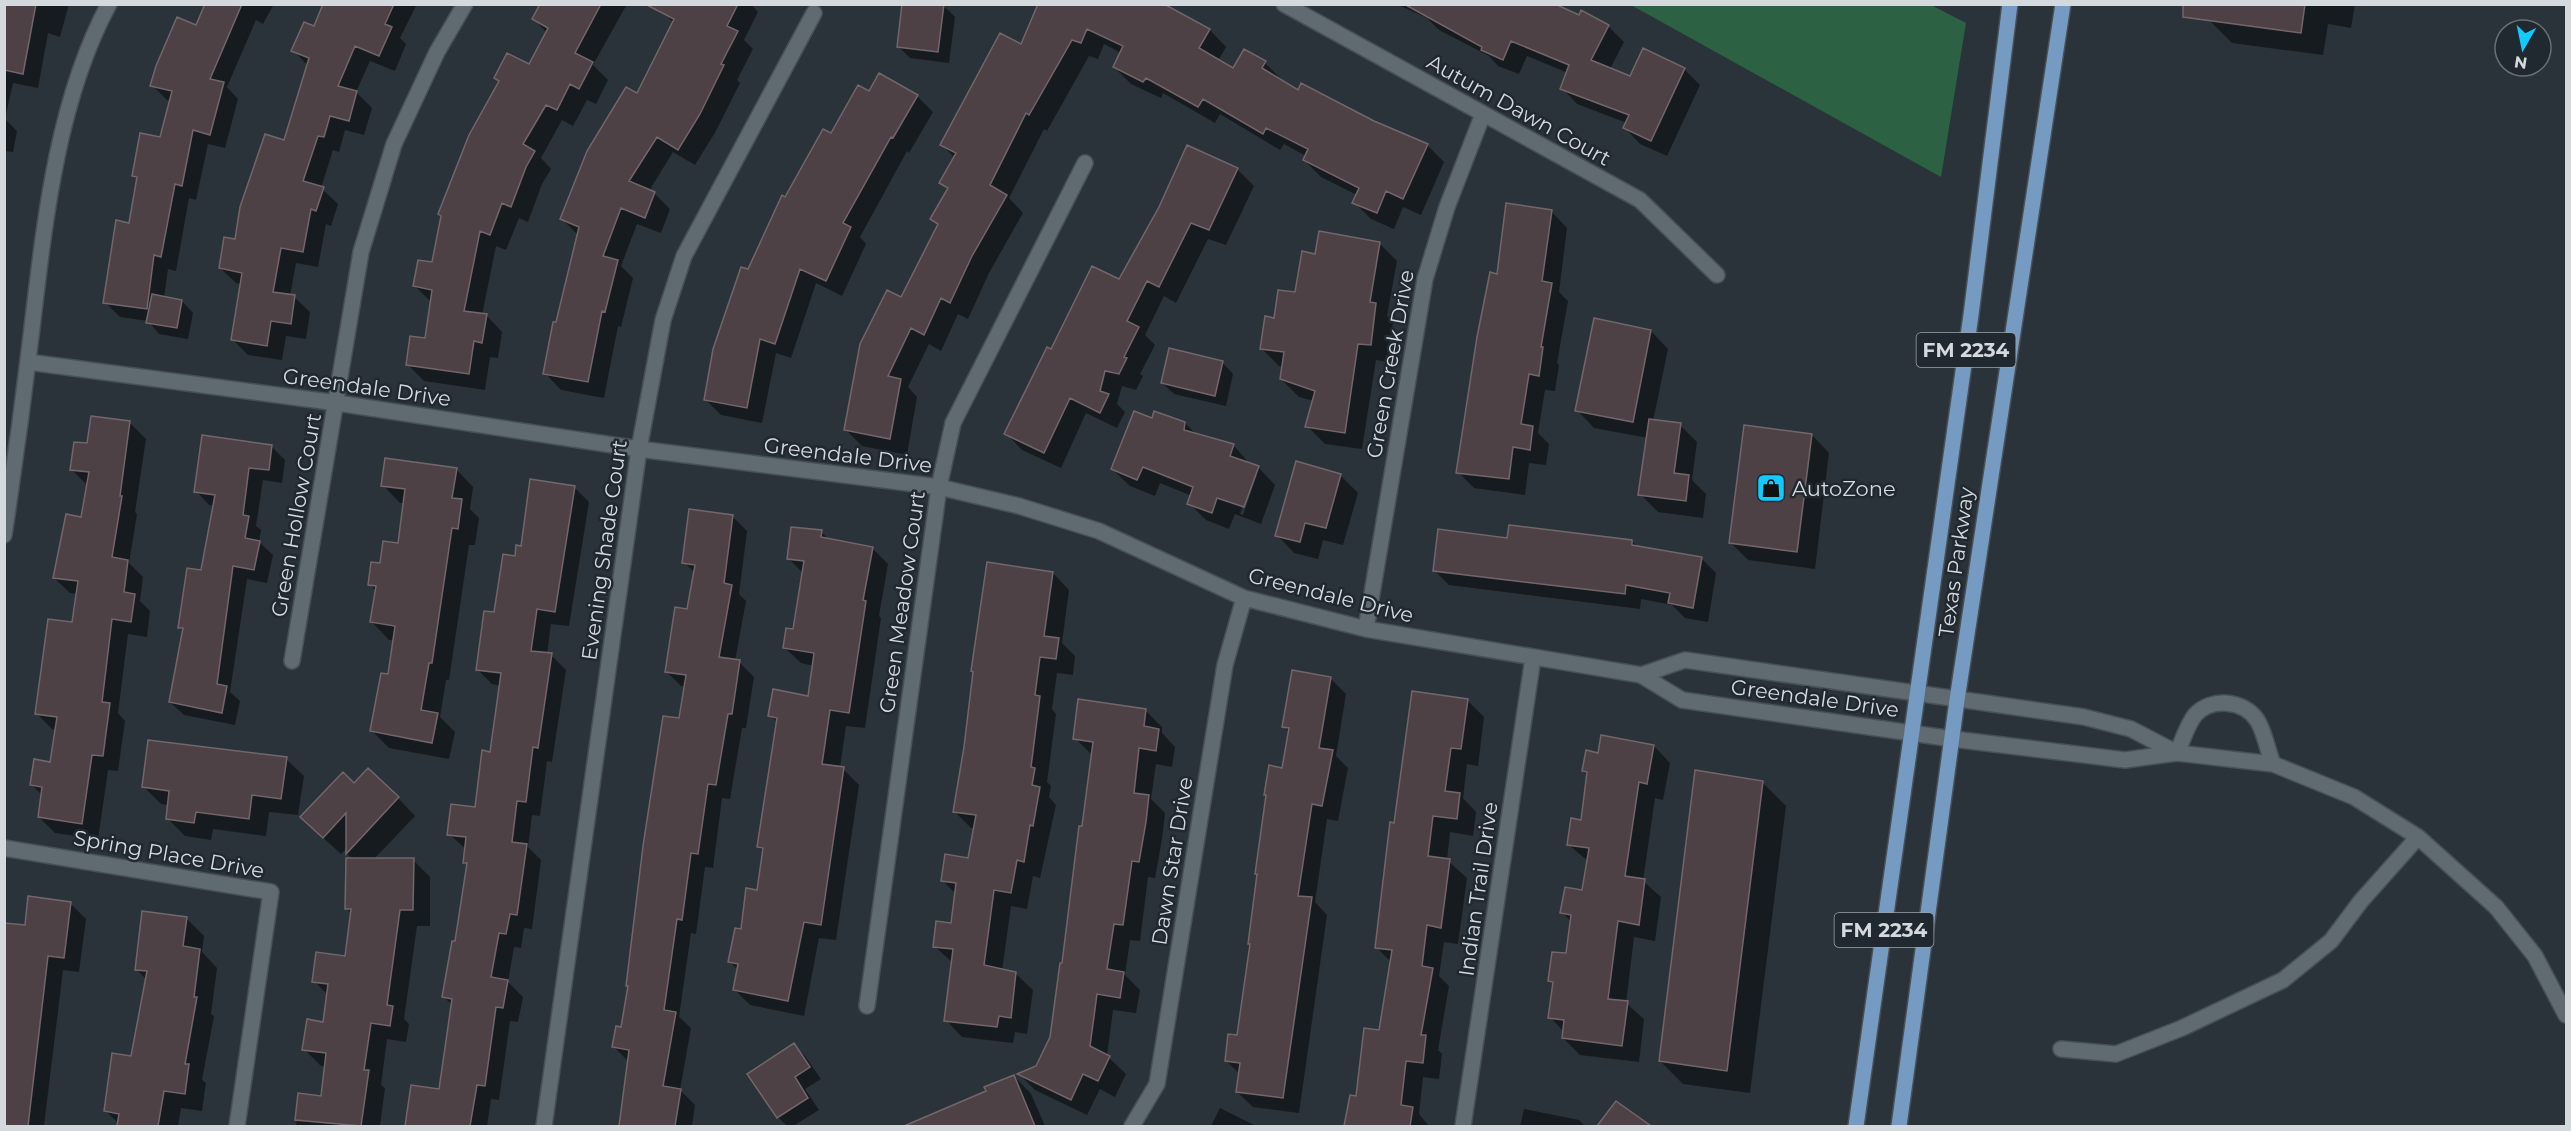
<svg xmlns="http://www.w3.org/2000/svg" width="2571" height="1131" font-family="Montserrat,sans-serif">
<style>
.green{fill:#2c6143}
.shadow{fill:#0007;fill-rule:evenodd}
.building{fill:#4d4145;stroke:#73666b;stroke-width:1.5}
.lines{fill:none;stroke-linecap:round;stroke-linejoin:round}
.street-casing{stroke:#485056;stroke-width:18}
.primary-casing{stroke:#485056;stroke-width:18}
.street{stroke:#5f6a71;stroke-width:15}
.primary{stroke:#769bc2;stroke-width:15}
.labels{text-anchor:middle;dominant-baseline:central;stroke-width:5;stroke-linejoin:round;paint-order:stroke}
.shield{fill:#20292f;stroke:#9ea4aa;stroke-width:1.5}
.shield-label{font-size:20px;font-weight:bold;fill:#d4d9de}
.street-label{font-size:21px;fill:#d4d9de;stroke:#20292f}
.poi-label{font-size:21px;fill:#d4d9de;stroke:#20292f;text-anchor:start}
</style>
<rect width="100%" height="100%" fill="#2a333a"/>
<path class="green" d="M1631,5H1931L1966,23L1941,177Z"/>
<path class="shadow" d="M4,4H69L60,37L48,33L38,88L13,83L5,119L17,131L13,152L4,151Z
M206,4H274L263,24L256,20L227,87L238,99L225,148L208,144L196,200L189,198L176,271L168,269L164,298L182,301L193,313L188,339L159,334L148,321L120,317L105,302L130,224L138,180L133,175L161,139L171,101L167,100L152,85L197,27Z
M346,4H417L400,38L406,44L395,71L370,61L356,92L372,108L364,135L345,130L339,152L333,150L321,188L338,204L331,226L326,224L318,267L296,263L290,296L294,297L310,312L306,339L286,336L282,360L248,355L232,339L241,284L236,283L220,268L285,142L308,66L293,50L315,28Z
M541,4H627L593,65L608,80L596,104L587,100L573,126L562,120L541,158L551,169L542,184L528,222L519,218L506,250L496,246L482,315H486L502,332L498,358L490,357L485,390L424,381L408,365L426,340L432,303L415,286L433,264L500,83L495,78L530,66L547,33L534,19Z
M667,4H751L758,12L744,40L753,49L737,80L740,83L716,131L695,165L673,152L649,191L654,193L670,209L661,233L637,224L621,266L633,278L621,327L618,326L604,398L561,390L545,373L579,236L562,219L637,95L674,23L663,12Z
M1159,4L1210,30L1226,47L1218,61L1234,70L1265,63L1282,80L1281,81L1298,92L1427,145L1444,162L1421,215L1403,207L1394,229L1371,219L1354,202L1357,195L1321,177L1304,160L1306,156L1284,144L1280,150L1220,114L1215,123L1163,93L1161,98L1131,84L1114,67L1121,53L1104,44L1098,59L1089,56L1047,131L1044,129L1009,198L1023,213L989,273L968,319L958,314L941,351L929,344L908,387L917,397L907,455L862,446L845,429L902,299L939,226L932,219L948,190L941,183L955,158L942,145L1021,46Z
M1396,4H1497L1580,17L1608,26L1624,42L1610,69L1631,78L1644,50L1684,69L1700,85L1667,156L1640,144L1625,128L1627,123L1577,104L1562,88L1568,73L1527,56L1519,74L1498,66L1489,56L1439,30L1427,18Z
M2211,4H2355L2351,28L2328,24L2323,55L2232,43L2209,20Z
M944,6L955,17L949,63L910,58L899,47Z
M870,93L917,96L933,112L909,153L907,151L860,237L866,244L842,296L816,283L791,358L776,353L762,423L721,415L705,399L749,271L786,199L831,135Z
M1237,169L1254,186L1226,245L1208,239L1176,303L1164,296L1145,335L1155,345L1140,374L1143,376L1136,390L1122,386L1117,404L1125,412L1117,428L1086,413L1061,468L1022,450L1006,433L1052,351L1120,281Z
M1551,211L1567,228L1559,292L1568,301L1557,363L1559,365L1555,391L1545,390L1538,433L1549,444L1546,465L1529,463L1525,495L1474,488L1458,472L1498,275Z
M1379,243L1397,261L1387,316L1393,322L1388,362L1376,360L1362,449L1325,444L1307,426L1314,401L1299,397L1281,379L1283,367L1279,366L1262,349L1275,319L1296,294L1316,255Z
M1651,331L1668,349L1653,421L1680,425L1697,442L1692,480L1706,494L1703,518L1658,512L1640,494L1648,438L1594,428L1577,410Z
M1222,362L1233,374L1226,406L1174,394L1162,383Z
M1153,420L1185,423L1197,435L1234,446L1250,464L1258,467L1275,485L1261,524L1235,514L1229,529L1206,520L1189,503L1192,496L1160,483L1155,496L1130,486L1112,469ZM1254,475H1257L1243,515L1240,514Z
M130,423L146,439L135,512L137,514L129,563L143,577L140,601L150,611L147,637L128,634L118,713L125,721L118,771L108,770L98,839L55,833L39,817L42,795L32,785L51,763L56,730L52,729L36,713L74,623L77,594L70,593L54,578L82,519L88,486L71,469L88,445Z
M1812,435L1829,453L1815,569L1748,560L1731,543Z
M271,446L285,460L282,483L263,480L256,526L261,530L259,542L273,555L267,583L247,579L230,692L240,701L235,725L184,715L170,702L184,632L179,627L202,572L215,506L209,505L196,491Z
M456,469L473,487L470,509L479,518L475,545H469L449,680H446L440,717L455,732L449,759L389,748L372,731L390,676L394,640H389L372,622L376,591L370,584L381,565L399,545L405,503H400L383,485Z
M1340,475L1358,493L1343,545L1323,540L1318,559L1294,553L1277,535Z
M574,487L589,502L569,626L551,624L547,654L551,655L566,670L552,762L547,761L540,816L532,815L528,847L541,860L532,929L524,928L521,948L514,947L508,982L523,997L518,1022L510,1021L499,1100L491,1099L487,1126H407L413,1087L440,1091L452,1005L444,997L456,943L468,866L464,862L466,849L449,834L476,808L491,753L501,686L492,684L477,669L516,558L522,548Z
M732,516L747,531L739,594L746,601L735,661L739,662L754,677L746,728H742L730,799L722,798L713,868L705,867L696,934L691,933L679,1017L691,1028L680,1090L695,1105L692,1126H621L629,1062L614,1047L622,1029L686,686H681L666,671L688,611L695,573L684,562Z
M821,532L830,540L872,548L888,564L879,616L881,618L865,728L846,726L840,768L843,769L859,785L836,940L819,938L804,1016L750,1005L734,989L738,970L729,961L758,891L764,852L758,846L778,723L770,715L809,698L814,666L801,663L784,647L794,630L804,574L789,559Z
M1509,539L1632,541L1638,547L1701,558L1716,573L1708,622L1685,618L1672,605L1641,599L1640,609L1449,585L1434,570Z
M1053,573L1069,590L1062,643L1075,656L1073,675L1057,673L1052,709L1056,714L1047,782L1051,786L1049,797L1056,805L1040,878L1033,876L1027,909L1011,906L1002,971L1016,974L1033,990L1027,1034L1015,1032L1013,1043L962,1037L946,1020L953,963L934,946L952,924L956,894L942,880L970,860L975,828H971L954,811Z
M1330,678L1346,694L1336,756L1348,768L1338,821L1327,819L1315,902L1327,915L1299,1113L1253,1107L1237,1092L1240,1074L1226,1061L1238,1037L1259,876L1257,874L1290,733L1284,726Z
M1467,700L1484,717L1478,766L1467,764L1463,798L1476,812L1473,836L1450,832L1447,860L1467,878L1458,944L1444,942L1439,976L1449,986L1438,1050L1442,1054L1439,1079L1423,1077L1419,1114L1429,1126H1345L1351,1097L1357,1098L1380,1032L1392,963L1376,947L1395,824Z
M1146,711L1162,727V733L1175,747L1172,767L1156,764L1151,799L1165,813L1162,839L1155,878L1148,877L1140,941L1130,940L1125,975L1140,990L1136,1013L1113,1010L1107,1056L1126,1074L1115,1097L1100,1089L1087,1115L1035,1090L1019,1074L1037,1067L1051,1037L1063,965L1092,755L1075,738Z
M1654,746L1670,763L1663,800L1655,798L1643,881L1661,897L1655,941L1634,937L1626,1003L1644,1019L1639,1062L1580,1055L1563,1038L1564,1032L1550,1017L1554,985L1550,981L1568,955L1572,923L1562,912L1583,892L1589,862L1569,845L1582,821L1588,776L1583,771L1600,754Z
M286,759L304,776L298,815L269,812L266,836L213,829L211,840L185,836L167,818L169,805L161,804L144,787Z
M1763,783L1786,806L1750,1093L1683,1084L1660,1061Z
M354,785L398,798L415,816L374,859L413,860L430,877V926H417L404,1019L409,1024L406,1042L387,1039L381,1085L385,1088L380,1126H296L300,1095L322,1097L326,1067L321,1066L304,1049L324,1024L328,995L314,981L346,958L352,914L347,909L353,859L347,854V848L341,854L320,835Z
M70,903L86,919L79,972L63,970L44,1126H4V957L26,927Z
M186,918L204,936L202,952L217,968L211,1014L214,1016L202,1080L206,1083L202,1111L181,1108L178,1126H118L119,1124L106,1111L133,1058L147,980L136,969Z
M794,1045L805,1056L821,1079L805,1089L819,1110L793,1126H787L778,1117Z
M1014,1076L1031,1094L1045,1126H908L988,1092Z
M1616,1103L1648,1126H1599Z
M1220,1108L1256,1126H1211Z
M1524,1109L1579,1120L1585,1126H1520Z"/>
<path class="building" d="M4,4H36L23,74L4,70Z
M205,4H242L210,79L224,82L210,135L193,130L182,186L175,184L161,257L154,255L147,309L103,303L116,220L129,223L137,177L132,176L140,133L160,137L172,91L150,86L156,66L177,17L196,25Z
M323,4H394L385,24L392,27L379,56L355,46L338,86L357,91L349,121L330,116L324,137L318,136L303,181L324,187L316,211L311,209L303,252L281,248L273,292L295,295L291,324L271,321L267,346L231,340L242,273L219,268L224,237L235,239L240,207L265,134L284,140L309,58L291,51L304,22L314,26Z
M540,4H601L575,53L593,62L579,89L570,84L557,110L546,105L523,144L535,151L526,167L511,207L502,203L490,235L480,231L464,311L487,314L482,343L474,341L469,374L406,365L410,336L425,338L432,290L413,286L418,260L432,262L441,216L438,214L469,135L499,81L494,78L507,53L529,64L548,28L532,19Z
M645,4H738L727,26L738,31L721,64L724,65L700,114L678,150L657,137L629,181L655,192L645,218L621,208L603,256L618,260L605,312L602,311L588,382L543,374L553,322H556L579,227L560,219L587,151L626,87L637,93L674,19Z
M902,4H944L938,52L897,47Z
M1038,4H1164L1210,29L1199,48L1233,68L1244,49L1266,61L1262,68L1298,90L1301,83L1374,121L1428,144L1403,199L1386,191L1377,213L1352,203L1359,188L1303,160L1308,149L1266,128L1263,134L1203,99L1198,107L1146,78L1143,82L1113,67L1123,46L1087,29L1081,43L1072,40L1029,115L1026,113L990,185L1007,195L972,256L950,303L941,298L924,335L911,328L888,376L901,379L890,439L844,430L860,344L887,290L901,297L938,224L930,219L948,188L939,183L956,153L940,145L1000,33L1021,44Z
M1404,4H1555L1579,15L1581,10L1609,25L1591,60L1630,76L1643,48L1685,68L1651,141L1623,128L1629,115L1560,89L1569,65L1511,41L1503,60L1481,50L1482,47Z
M2183,4H2305L2301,33L2183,17Z
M879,73L918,95L893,138L891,137L843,223L851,227L826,281L800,269L775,344L760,339L747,408L704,400L713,349L741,267L748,269L782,195L785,197L823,129L831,133L858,85L869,91Z
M1187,145L1238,168L1209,230L1191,223L1159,287L1147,281L1127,321L1139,327L1124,357L1127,358L1119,374L1105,371L1100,391L1109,394L1100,413L1070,398L1044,453L1004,434L1047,347L1051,349L1092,266L1119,279L1159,207Z
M1506,203L1552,210L1542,281L1552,283L1541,347H1543L1539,376L1529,374L1521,424L1533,426L1530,450L1513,447L1509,479L1456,473L1477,337L1490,272L1497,274Z
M1319,231L1380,242L1370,302L1376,303L1371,345L1358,344L1345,433L1305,427L1315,391L1280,379L1284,352L1260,349L1265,316L1274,318L1278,290L1295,292L1302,251L1315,254Z
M152,294L182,300L177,328L146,323Z
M1594,318L1651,330L1633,422L1575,411Z
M1169,348L1223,361L1215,396L1161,383Z
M1134,411L1152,418L1154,411L1185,422L1184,430L1234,444L1230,456L1259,466L1244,507L1217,498L1212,513L1187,504L1193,487L1143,467L1137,480L1111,469Z
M91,416L130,421L120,496H122L112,557L128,560L124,592L135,594L131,622L112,619L102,702L110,703L103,756L92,755L82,824L38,817L42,787L30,785L34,759L50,762L57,717L35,714L48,619L72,622L78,581L53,578L66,514L81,517L89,472L70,470L74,442L87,443Z
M1649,419L1681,423L1674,473L1689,475L1686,501L1638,495Z
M1744,425L1812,434L1797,552L1729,543Z
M202,435L272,445L269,470L249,468L243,515L249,516L245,538L260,541L254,570L233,566L217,684L227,686L222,713L169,702L183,628H178L187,568L201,570L215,495L194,492Z
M385,458L457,468L452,498L462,499L458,529L452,528L432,663H429L421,710L438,713L432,743L370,731L381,673L388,674L395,626L370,622L376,586L368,585L371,562L380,563L383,541L398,543L405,489L381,486Z
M1296,461L1341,474L1326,528L1305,523L1300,542L1275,536Z
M530,479L575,486L555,612L537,609L531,651L552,653L538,748L533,747L526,802L517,801L512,842L527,844L517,915L510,914L506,934L499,933L491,977L508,980L503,1008L496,1007L485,1086L477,1085L470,1126H405L411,1085L439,1089L452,999L442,997L452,941H455L467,863H463L466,837L447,835L451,804L475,807L482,750L490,752L501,673L476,670L484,611L494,612L503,554L515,556L516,545L521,546Z
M689,509L733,515L724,583L732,585L719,657L740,660L732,714H728L716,785L708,784L698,854L691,853L682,920L677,919L664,1010L676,1012L663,1086L681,1089L675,1126H619L629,1050L612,1047L616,1026L621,1027L628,986H626L643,846L663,716L679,718L686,675L665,672L675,607L687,609L695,565L682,563Z
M1509,525L1632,540V545L1702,557L1693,608L1668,603L1670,593L1626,585L1625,594L1433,571L1438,529L1507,538Z
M791,527L822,530L821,537L873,547L863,600L866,601L849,713L830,710L822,764L844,767L821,925L804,922L788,1001L733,990L738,964L728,962L735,928L741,929L746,888L757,890L763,848L757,847L777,718L768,716L773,689L808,696L814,653L783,648L786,628L793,629L804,561L787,559Z
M987,562L1053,572L1044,636L1059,638L1056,659L1040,657L1035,695L1040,696L1031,767L1035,768L1032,785L1040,787L1033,826L1030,825L1024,862L1017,860L1011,893L994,890L984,965L1016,972L1011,1018L999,1016L997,1027L944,1021L953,949L933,947L936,921L951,923L956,883L941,881L945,854L968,858L976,815L953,812L964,747L973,672L971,671Z
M1292,670L1331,677L1319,748L1333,750L1322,806L1312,804L1298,896L1312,897L1283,1098L1236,1092L1240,1063L1225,1061L1228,1034L1237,1035L1250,944H1248L1257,874H1255L1266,795H1264L1269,765L1282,768L1289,728L1282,727Z
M1412,691L1468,699L1461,749L1451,748L1445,791L1460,793L1457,819L1433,816L1428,856L1450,859L1441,928L1427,925L1422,966L1433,968L1421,1035H1426L1423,1063L1406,1061L1401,1105L1413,1107L1410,1126H1344L1350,1095L1356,1096L1364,1028L1379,1030L1392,950L1375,948L1390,822L1394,823Z
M1078,699L1146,709L1144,726L1159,729L1156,751L1139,748L1134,793L1149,795L1146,822L1139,862L1132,861L1123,925L1114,924L1107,969L1124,972L1120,998L1097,994L1090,1046L1110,1056L1098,1081L1083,1074L1071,1100L1017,1074L1036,1066L1050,1037L1060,963H1062L1079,826H1082L1093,742L1073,739Z
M1601,735L1654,745L1647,784L1639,782L1625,876L1645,879L1639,925L1618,921L1608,999L1628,1001L1622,1046L1562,1038L1564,1020L1548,1018L1553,982L1548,981L1552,952L1566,953L1571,915L1560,913L1565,887L1582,890L1589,848L1567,845L1571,818L1581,820L1587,772L1582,771L1586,750L1598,753Z
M148,740L287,757L281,799L252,795L249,819L196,812L194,823L166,819L169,791L142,787Z
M368,768L399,797L346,854V813L323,838L300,817L343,772L354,783Z
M1695,770L1763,781L1727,1071L1659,1061Z
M346,858H414L413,910H400L387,1005L393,1006L390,1026L371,1023L364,1070H369L361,1126L295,1120L298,1093L321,1096L326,1053L302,1050L307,1019L323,1022L328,984L312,982L316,952L345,956L351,909H345Z
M28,896L71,902L64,958L48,956L28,1126H4V923L25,925Z
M142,911L187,917L183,946L200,949L194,997H197L185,1064H189L185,1094L164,1091L158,1126H117L119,1114L104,1111L112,1053L131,1056L147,971L135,970Z
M794,1043L810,1067L795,1077L808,1098L777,1118L747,1074Z
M1014,1075L1035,1126H904L986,1091L984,1087Z
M1616,1101L1651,1126H1597Z"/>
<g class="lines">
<g class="street-casing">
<path id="street" d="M1284,4L1640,200L1717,275
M28,362L337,403L639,449L939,487L1019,506L1099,531L1244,598L1366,629L1641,675L1682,700L1953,739L2125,760L2177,753L2273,764L2354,797L2418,837L2496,907L2535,956L2566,1015
M4,535C14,469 23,403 31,336C44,228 56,102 109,4
M1366,629L1425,279L1447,207L1483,114
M292,661L361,252L394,144L437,52L465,4
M1641,675L1685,660L2084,717L2131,729L2177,753
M2177,753C2182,742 2187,725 2195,715C2211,697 2244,700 2257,720C2264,730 2268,752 2273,764
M4,848L271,892L237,1126
M867,1006L939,487L953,423L1085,163
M2061,1049L2116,1054L2182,1028L2283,980L2331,941L2361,901L2418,837
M544,1126L639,449L663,320L684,256L814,13
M1132,1126L1157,1084L1225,665L1244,598
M1463,1126L1533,658"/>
</g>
<g class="primary-casing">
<path id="primary" d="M1856,1126L1971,315L2010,4
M1899,1126L1957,700L2063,4"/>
</g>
<use href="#street" class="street"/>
<use href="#primary" class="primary"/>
</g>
<defs>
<g id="shop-square" transform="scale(1.5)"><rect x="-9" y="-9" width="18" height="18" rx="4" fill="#12cafb" stroke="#20292f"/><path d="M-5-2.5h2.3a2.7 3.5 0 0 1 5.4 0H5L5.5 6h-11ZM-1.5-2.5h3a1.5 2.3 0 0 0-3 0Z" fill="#111"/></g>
</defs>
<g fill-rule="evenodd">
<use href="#shop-square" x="1771" y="488"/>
</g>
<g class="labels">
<g class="shield">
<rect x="1916.5" y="333" width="99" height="34" rx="4.5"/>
<rect x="1834.5" y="913" width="99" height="34" rx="4.5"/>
</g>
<g class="shield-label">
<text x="1966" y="350">FM 2234</text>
<text x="1884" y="930">FM 2234</text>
</g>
<g class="street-label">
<text transform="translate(1519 110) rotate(29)">Autum Dawn Court</text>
<text transform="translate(1390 364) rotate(-80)">Green Creek Drive</text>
<text transform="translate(367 387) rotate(8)">Greendale Drive</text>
<text transform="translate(848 455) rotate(7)">Greendale Drive</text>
<text transform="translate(296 515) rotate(-80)">Green Hollow Court</text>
<text transform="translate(604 550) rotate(-82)">Evening Shade Court</text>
<text transform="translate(1956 562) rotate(-82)">Texas Parkway</text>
<text transform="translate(1331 595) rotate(14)">Greendale Drive</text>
<text transform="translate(902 602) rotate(-82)">Green Meadow Court</text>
<text transform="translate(1815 698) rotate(8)">Greendale Drive</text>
<text transform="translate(169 854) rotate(10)">Spring Place Drive</text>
<text transform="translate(1172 861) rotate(-81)">Dawn Star Drive</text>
<text transform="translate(1478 889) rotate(-82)">Indian Trail Drive</text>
</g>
<g class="poi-label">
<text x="1792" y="488">AutoZone</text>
</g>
</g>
<rect width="2571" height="1131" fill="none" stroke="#d4d9de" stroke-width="12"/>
<g transform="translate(2523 48) rotate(189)"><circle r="28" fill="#20292f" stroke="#686f75" stroke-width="1.5"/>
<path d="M0-4.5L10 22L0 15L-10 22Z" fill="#12cafb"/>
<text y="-9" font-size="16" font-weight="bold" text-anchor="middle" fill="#d4d9de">N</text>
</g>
</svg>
